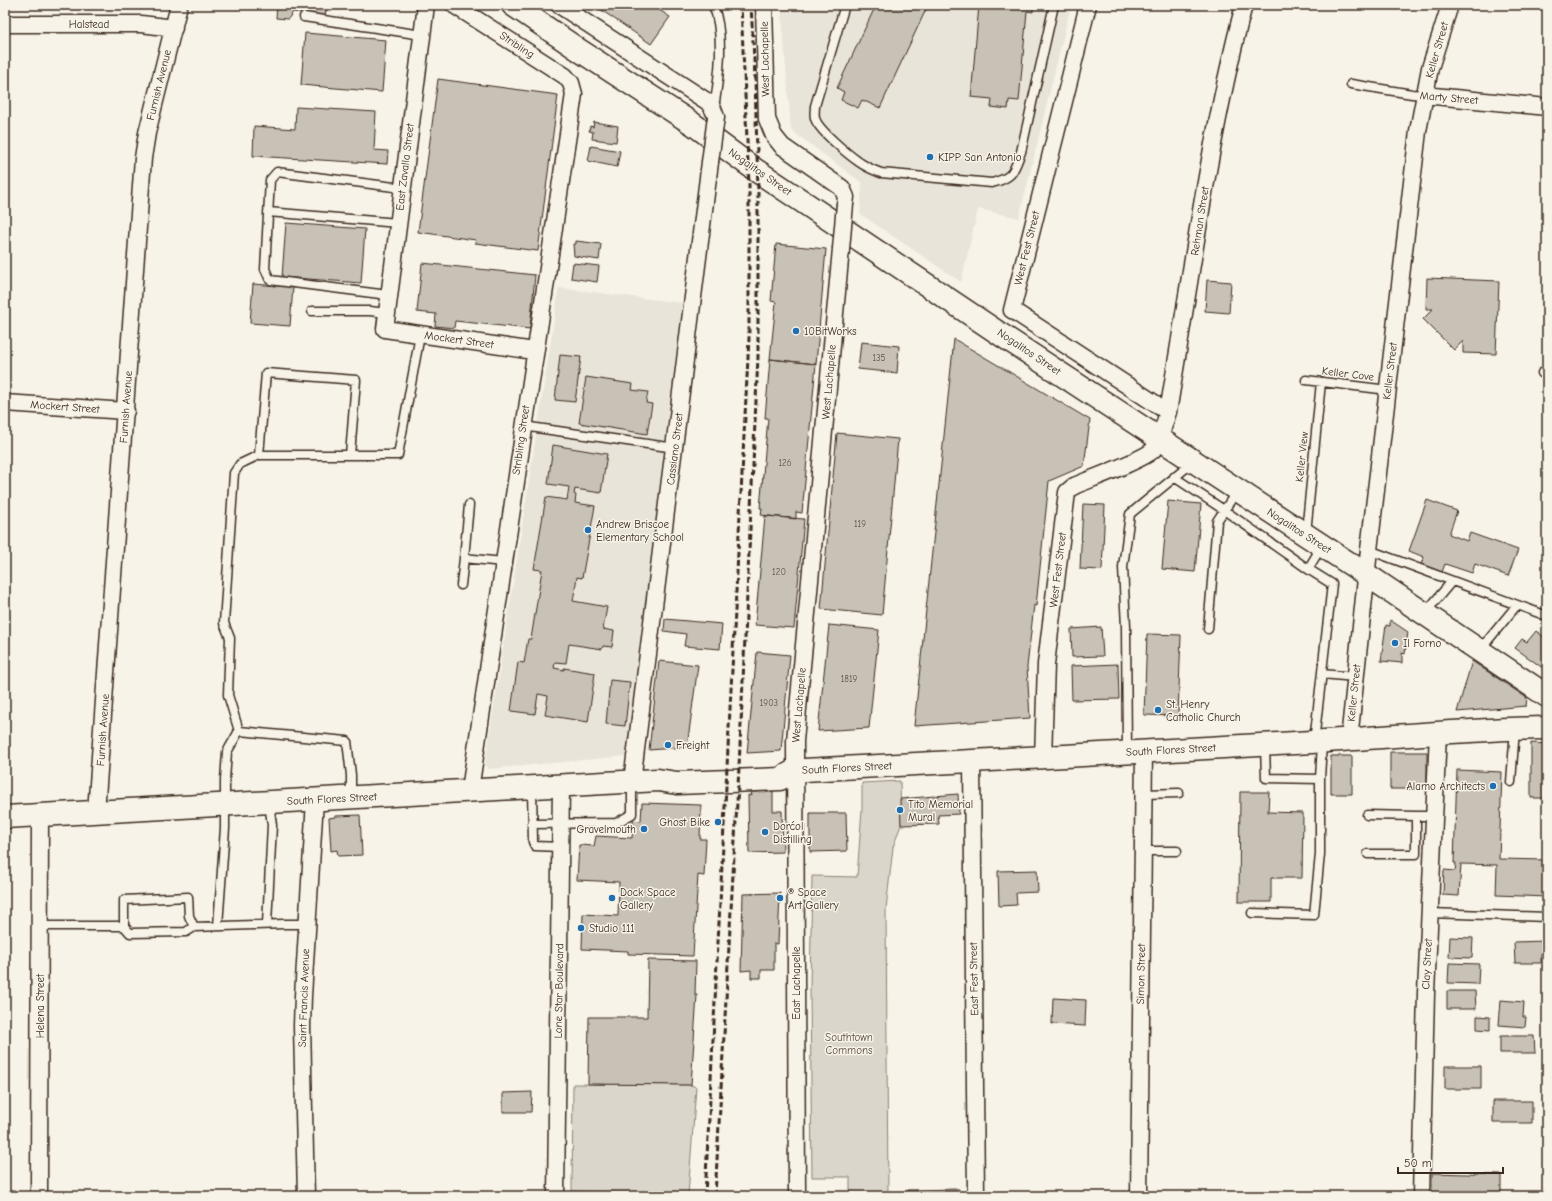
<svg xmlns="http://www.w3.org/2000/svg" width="1552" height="1201" font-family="'Comic Neue',sans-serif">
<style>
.built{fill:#e9e4d9}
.green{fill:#dbd6cb;stroke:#8b8074}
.building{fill:#c8c1b6;stroke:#3b2a1e}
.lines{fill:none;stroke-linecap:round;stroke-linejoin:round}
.lane-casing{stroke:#3b2a1e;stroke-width:11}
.street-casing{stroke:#3b2a1e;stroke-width:19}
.secondary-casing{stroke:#3b2a1e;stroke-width:25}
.lane{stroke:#f7f3e8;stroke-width:8}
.street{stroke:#f7f3e8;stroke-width:16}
.secondary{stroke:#f7f3e8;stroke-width:22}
.rail{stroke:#3b2a1e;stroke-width:3;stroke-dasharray:6 3;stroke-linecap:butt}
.street-bridge-casing{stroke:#3b2a1e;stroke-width:19;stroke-linecap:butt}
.street-bridge{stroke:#f7f3e8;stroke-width:16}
.poi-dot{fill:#1f6fb2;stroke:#f7f3e8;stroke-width:1.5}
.labels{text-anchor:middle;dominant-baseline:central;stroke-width:3;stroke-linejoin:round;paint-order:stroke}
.number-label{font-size:9px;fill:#5e5044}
.street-label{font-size:11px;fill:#3b2a1e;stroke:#f7f3e8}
.poi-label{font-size:11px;fill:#3b2a1e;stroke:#f7f3e8;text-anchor:start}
.park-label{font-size:11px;fill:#5b4c41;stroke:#f7f3e8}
</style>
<rect width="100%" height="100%" fill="#f7f3e8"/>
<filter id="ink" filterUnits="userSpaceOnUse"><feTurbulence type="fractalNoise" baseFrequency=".025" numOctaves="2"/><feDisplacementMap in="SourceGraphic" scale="8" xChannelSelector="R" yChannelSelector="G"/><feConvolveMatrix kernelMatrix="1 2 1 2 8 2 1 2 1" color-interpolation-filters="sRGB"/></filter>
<g filter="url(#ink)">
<path class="built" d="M781,5H1071L1019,218L978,209L961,282L860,214L862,183L791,130Z
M559,288L682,303L626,756L489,769L485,764Z"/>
<path class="green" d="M900,781L901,825L893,847L886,909L888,1196H850V1177H812L810,988L812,876L857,877L862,809V783Z
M573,1084L691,1085L696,1087L688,1195L572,1191Z"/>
<path class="building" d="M277,5H327L325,16L293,12L288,19L276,18Z
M594,5H652L670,17L651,44Z
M876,5H928L880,108L862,100L858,108L841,100L844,92L837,88Z
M979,5H1033V12L1027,11L1019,101L1009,100L1008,109L991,107L992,99L971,97Z
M305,33L386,40L382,92L301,85Z
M438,79L558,95L538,251L475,243L476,240L418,232Z
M296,107L376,112L374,150L388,151L387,164L253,156L254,126L295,129Z
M594,122L618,126L616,142L592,139L593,132L589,131L590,126L593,127Z
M591,146L620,151L617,167L588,161Z
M286,223L365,229L361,283L282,277Z
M576,241L601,244L599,260L574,256L573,244H576Z
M776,244L826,249L816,364L770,359L776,302L771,301Z
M422,263L535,275L530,329L455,321L454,328L435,326L436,314L417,312Z
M573,263L599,266L597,282L571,278Z
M1427,278L1499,281L1496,354L1463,353V341L1454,350L1423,319L1433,309H1426Z
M1207,280L1231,282L1229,313L1205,311Z
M253,284L293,287L290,326L250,323Z
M954,339L1090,420L1084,466L1049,481L1036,606L1034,605L1027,667L1030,718L914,726Z
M861,342L899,346L897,373L858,369Z
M560,355L581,357L575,402L555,400Z
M770,359L816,364L802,513L796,512V519L761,515L762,508H760L768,418H765Z
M586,377L633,384L632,390L648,392L646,403L652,404L647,434L579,423Z
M837,433L898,439L882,615L821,609Z
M553,445L607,454L601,493L575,489L574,494L576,495L575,503L595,506L582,578L577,577L573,601L607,607L603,629L614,631L612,647L603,646L602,649L569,644L566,663L555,662L554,668L564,670V668L595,673L588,722L545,715L548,696L538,694L535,714L511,711L518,662L524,663L528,639H531L542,570L534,569L546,497L567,500L569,487L548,484Z
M1427,500L1457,511L1449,534L1467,541L1470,533L1518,550L1508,576L1475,564L1472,573L1445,564L1442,572L1421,564L1424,557L1409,551Z
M1168,501L1201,504L1195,572L1162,569Z
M1083,504L1105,505L1102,570L1080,569Z
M765,516L804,519L794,628L755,625Z
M665,619L722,624L720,649L684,646L686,634L664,631Z
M1390,620L1408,632L1405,654L1402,653V663L1381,661L1386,625L1390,626Z
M829,625L879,630L869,728L818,731Z
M1101,627L1103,656L1072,657L1071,629Z
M1536,631L1547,639V671L1515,648L1522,639L1527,642Z
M1147,634L1181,635L1178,716L1144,715Z
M757,652L790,655L781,751L747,753Z
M659,661L698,665L687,747L649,750Z
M1472,661L1527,698L1526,706L1457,712Z
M1118,664L1119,699L1072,700L1071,666Z
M610,680L630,682L625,726L606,724Z
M1531,743L1547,744V798H1531Z
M1390,752H1427V789H1390Z
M1331,756H1352V794H1331Z
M1457,770L1502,772L1499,859L1547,860V897L1496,895L1497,865L1461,864L1459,896L1443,895L1444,870L1455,871L1456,863H1454Z
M773,791V811H782L783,852L749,853L748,795L752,796L751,792Z
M1240,792H1269L1268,812L1303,813L1302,878H1271V902H1239Z
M958,794L959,814L938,815L939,824L901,825L900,799Z
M642,803L701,805L700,839H706L704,876L698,875L693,956L628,954V951L582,949L583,914L618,916L619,882L577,880L579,845L594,846L596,836L632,838L633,820L641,821Z
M810,813H846L847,851L810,852Z
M360,815L362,855L338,856L337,850L331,851L329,818L335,817V816Z
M1037,870L1038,892L1016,893L1017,905L999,906L998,871Z
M780,893L778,944L774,943V970H761V978H751V970L741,971L743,894Z
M1450,937L1473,938L1472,958L1449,957Z
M1546,941V954H1541V963H1515L1514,942Z
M648,960L696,961L695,995H697L691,1085L588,1084L589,1017H647Z
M1449,963L1479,964L1478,984L1448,983Z
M1447,991H1475L1476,1009H1447Z
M1053,998L1086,1000L1085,1026L1052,1024Z
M1501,1000L1524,1002L1523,1017H1526L1525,1027L1499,1025Z
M1477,1016L1490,1017V1030L1477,1029Z
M1500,1036H1534L1535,1053H1500Z
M1445,1066H1481V1089H1445Z
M532,1092L531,1112H503V1093Z
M1493,1101H1532V1123H1493Z
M1432,1173L1501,1175V1194L1487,1193V1196H1432Z
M959,1189V1196H908L907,1190Z"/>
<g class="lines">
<g class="lane-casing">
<path id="lane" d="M713,5C725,34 719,78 714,108
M845,5L815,106C815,109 814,114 815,118C817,129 849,155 859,162C866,167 873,170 881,173L992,183C1014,177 1013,172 1021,152L1054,5
M304,17L422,35
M1351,84L1412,94L1424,95
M268,212L398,223
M388,295L270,280L265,269L270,180L277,172L402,188
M312,311H370L386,313
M1542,373H1547
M1306,380L1388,390
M523,426L675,448
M259,455L240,464L234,473L224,623L230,638L228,695L239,731L347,741L351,775V796
M350,455L356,380L266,373L259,455H398L420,335
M1174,477L1224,510L1308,569L1322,546
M469,505L464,558L503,562
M1306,533L1321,382
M1369,550L1547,616
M1308,569L1332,584L1314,742
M461,585L464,558
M1426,612L1452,581
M1208,629L1217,521L1237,491
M1480,650L1517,605
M1322,674L1355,677
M1265,746L1266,778L1320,779L1322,743
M1127,752L1126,627L1123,567L1130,514L1192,463
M1511,782L1515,729
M532,788L533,842L535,846L560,847
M1144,794L1179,793
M1367,815L1416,816
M532,824L616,823L632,814V782
M1143,851H1177
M1368,854H1416V816H1434
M1252,913L1314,915L1320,854V779
M1430,913L1547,917
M267,924L272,825L269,803
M40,926H124
M218,926L225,828V780L227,752L239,731
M194,927L186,932L130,933L124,926V900L188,897L189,916L194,927L284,924H307"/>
</g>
<g class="street-casing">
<path id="street" d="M426,5L385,329L534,351
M454,5L565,76L571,83L574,94L470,790
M559,5L708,102L713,109L716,117
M764,5L767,119L774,136L782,146L842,188L846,197L845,204
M1088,5L1012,310L1168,412
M5,24H141L174,28
M1424,95L1547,107
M5,403L126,411
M1349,740L1369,550L1418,131L1430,68L1450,5
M1043,758L1046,664L1067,492L1074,486C1088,480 1145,459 1153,450C1161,440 1164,424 1168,412C1191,276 1209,138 1244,5
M972,761L976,1196
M632,781L710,162
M96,812L143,158L147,133L179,5
M39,1196L40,815
M306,1196L302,1026L303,996L315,800
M556,1196L561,786
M797,1196L795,741L841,249
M1139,1196L1144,752
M1421,1196L1426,993L1438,733"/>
</g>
<g class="secondary-casing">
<path id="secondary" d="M513,5L582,52L693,124L757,171L1006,338L1367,575L1547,696
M5,817L658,780L677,783L780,779L794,771L804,770C973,761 1143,752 1312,742C1390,737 1468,729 1547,728"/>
</g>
<use href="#lane" class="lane"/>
<use href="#street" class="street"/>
<use href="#secondary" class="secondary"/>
<path class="rail" d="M705,1196L749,338V185L741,5
M715,1196L739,767L758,357V191L755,78L751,5"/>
<g class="street-bridge-casing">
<path id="street-bridge" d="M710,162L716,117
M841,249L845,204"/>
</g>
<use href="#street-bridge" class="street-bridge"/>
</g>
</g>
<g class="poi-dot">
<circle cx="930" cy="157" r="4"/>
<circle cx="796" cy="331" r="4"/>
<circle cx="588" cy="530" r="4"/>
<circle cx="1395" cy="643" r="4"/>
<circle cx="1158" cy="710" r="4"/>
<circle cx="668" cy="745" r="4"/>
<circle cx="1493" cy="786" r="4"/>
<circle cx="900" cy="810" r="4"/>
<circle cx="718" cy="822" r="4"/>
<circle cx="644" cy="829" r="4"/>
<circle cx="765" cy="832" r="4"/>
<circle cx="612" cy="898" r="4"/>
<circle cx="780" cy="898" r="4"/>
<circle cx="581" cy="928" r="4"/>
</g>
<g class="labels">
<g class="number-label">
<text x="879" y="358">135</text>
<text x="785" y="463">126</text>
<text x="860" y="524">119</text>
<text x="779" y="572">120</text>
<text x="849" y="679">1819</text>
<text x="769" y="703">1903</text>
</g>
<g class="street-label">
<text x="89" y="24">Halstead</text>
<text transform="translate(517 45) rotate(33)">Stribling</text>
<text transform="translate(1437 50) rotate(-74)">Keller Street</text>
<text transform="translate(765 59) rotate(-91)">West Lachapelle</text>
<text transform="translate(159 85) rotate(-76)">Furnish Avenue</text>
<text transform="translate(1449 98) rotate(5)">Marty Street</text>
<text transform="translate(405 167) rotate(-83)">East Zavalla Street</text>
<text transform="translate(760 172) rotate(35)">Nogalitos Street</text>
<text transform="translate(1200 221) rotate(-81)">Rehman Street</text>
<text transform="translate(1027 248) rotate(-76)">West Fest Street</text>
<text transform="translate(459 340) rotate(8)">Mockert Street</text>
<text transform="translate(1029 352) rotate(34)">Nogalitos Street</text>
<text transform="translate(1390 371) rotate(-83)">Keller Street</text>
<text transform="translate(1348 374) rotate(7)">Keller Cove</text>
<text transform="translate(829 382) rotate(-85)">West Lachapelle</text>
<text transform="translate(65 407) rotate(4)">Mockert Street</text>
<text transform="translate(126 407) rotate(-86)">Furnish Avenue</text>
<text transform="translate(521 440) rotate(-82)">Stribling Street</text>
<text transform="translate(675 449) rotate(-83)">Cassiano Street</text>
<text transform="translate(1302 457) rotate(-84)">Keller View</text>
<text transform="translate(1299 531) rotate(33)">Nogalitos Street</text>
<text transform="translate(1058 570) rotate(-83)">West Fest Street</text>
<text transform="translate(1354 693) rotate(-84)">Keller Street</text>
<text transform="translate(799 705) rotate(-85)">West Lachapelle</text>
<text transform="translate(103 730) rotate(-86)">Furnish Avenue</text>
<text transform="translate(1171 750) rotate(-3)">South Flores Street</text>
<text transform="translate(847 768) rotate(-3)">South Flores Street</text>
<text transform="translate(332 799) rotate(-3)">South Flores Street</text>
<text transform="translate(1427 964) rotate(-87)">Clay Street</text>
<text transform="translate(1141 974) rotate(-89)">Simon Street</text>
<text transform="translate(974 979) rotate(-91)">East Fest Street</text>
<text transform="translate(796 983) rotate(-90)">East Lachapelle</text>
<text transform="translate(559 991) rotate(-89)">Lone Star Boulevard</text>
<text transform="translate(304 998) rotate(-88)">Saint Francis Avenue</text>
<text transform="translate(40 1006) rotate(-90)">Helena Street</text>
</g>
<g class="poi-label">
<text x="938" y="157">KIPP San Antonio</text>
<text x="804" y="331">10BitWorks</text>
<text x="596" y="524">Andrew Briscoe<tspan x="596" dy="13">Elementary School</tspan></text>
<text x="1403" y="643">Il Forno</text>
<text x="1166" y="704">St. Henry<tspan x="1166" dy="13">Catholic Church</tspan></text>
<text x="676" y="745">Freight</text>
<text x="1485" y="786" text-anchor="end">Alamo Architects</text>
<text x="908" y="804">Tito Memorial<tspan x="908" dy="13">Mural</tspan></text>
<text x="710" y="822" text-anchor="end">Ghost Bike</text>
<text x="773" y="826">Dorćol<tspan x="773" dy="13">Distilling</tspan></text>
<text x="636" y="829" text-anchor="end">Gravelmouth</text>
<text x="620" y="892">Dock Space<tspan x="620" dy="13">Gallery</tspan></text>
<text x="788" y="892">® Space<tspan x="788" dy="13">Art Gallery</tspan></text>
<text x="589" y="928">Studio 111</text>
</g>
<g class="park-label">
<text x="849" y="1037">Southtown<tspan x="849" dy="13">Commons</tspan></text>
</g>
</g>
<rect width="1552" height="1201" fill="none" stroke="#f7f3e8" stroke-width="20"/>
<rect x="10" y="10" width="1532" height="1181" fill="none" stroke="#3b2a1e" stroke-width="1.5" filter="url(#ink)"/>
<path d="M1398 1167v6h105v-6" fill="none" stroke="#3b2a1e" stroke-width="2"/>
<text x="1404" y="1167" font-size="12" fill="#3b2a1e" stroke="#f7f3e8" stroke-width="3" paint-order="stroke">50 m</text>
</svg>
